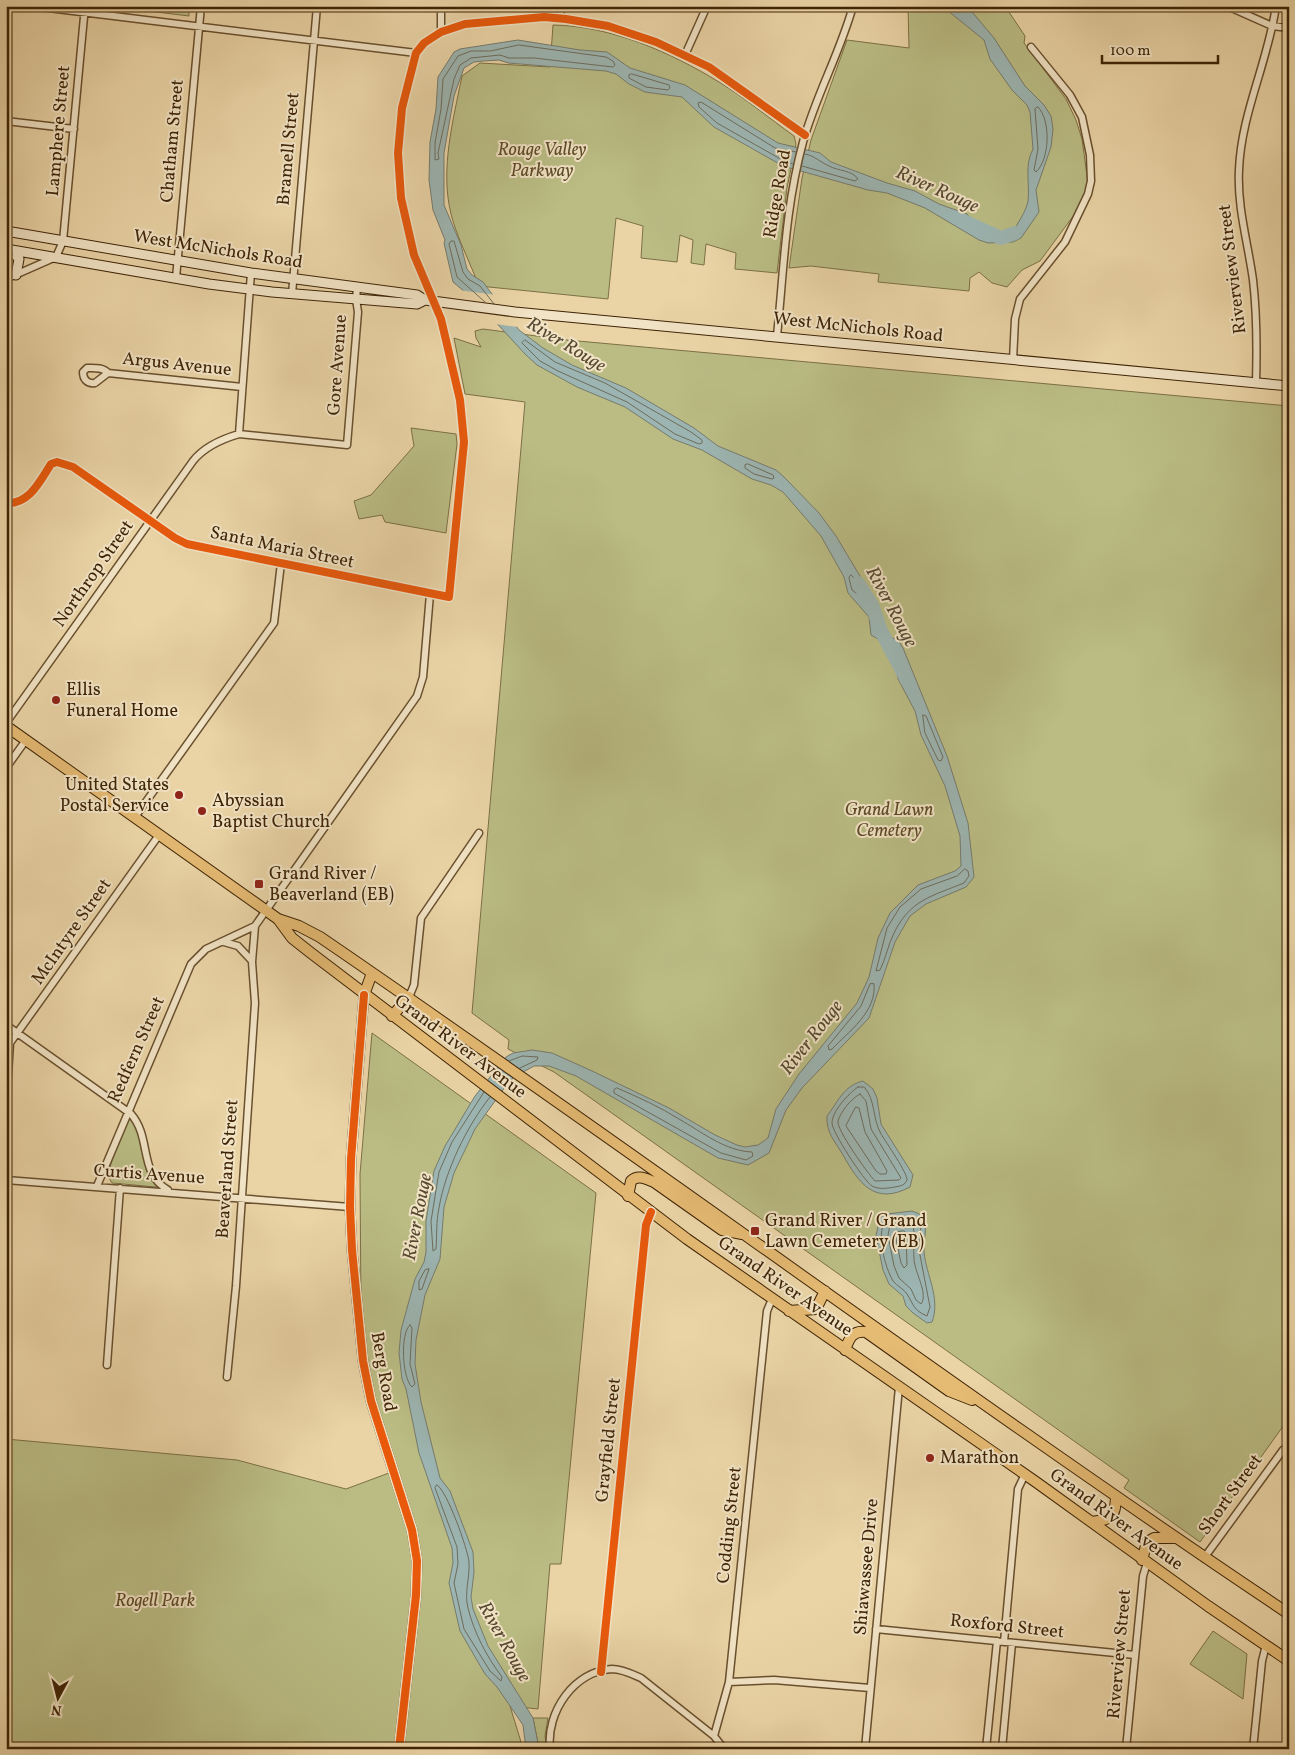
<svg xmlns="http://www.w3.org/2000/svg" width="1295" height="1755" font-family="Vollkorn,serif">
<style>
.green{fill:#babc84;stroke:#7c7045}
.water{fill:#9cb5b2;stroke:#767b6d}
.pier{fill:#ead4a6}
.lines{fill:none;stroke-linecap:round;stroke-linejoin:round}
.shore{stroke:#6d6c5c;stroke-width:1}
.river{stroke:#9cb5b2;stroke-width:14}
.street-casing{stroke:#69502e;stroke-width:9}
.secondary-casing{stroke:#3e2406;stroke-width:11}
.primary-casing{stroke:#3e2406;stroke-width:12}
.street{stroke:#f1e3c5;stroke-width:6}
.secondary{stroke:#f1e3c5;stroke-width:9}
.primary{stroke:#e5ba73;stroke-width:10}
.cycleway-casing{stroke:#f1e3c5;stroke-width:11}
.cycleway{stroke:#e8590c;stroke-width:8}
.poi-dot{fill:#8f2418;stroke:#f1e3c5;stroke-width:2}
.labels{text-anchor:middle;dominant-baseline:central;stroke-width:4;stroke-linejoin:round;paint-order:stroke}
.street-label{font-size:18px;fill:#3e2406;stroke:#f1e3c5}
.park-label{font-size:18px;font-style:italic;fill:#5d4a26;stroke:#f1e3c5}
.poi-label{font-size:18px;fill:#3e2406;stroke:#f1e3c5;text-anchor:start}
.water-label{font-size:19px;font-style:italic;fill:#564831;stroke:#f1e3c5}
</style>
<rect width="100%" height="100%" fill="#ead4a6"/>
<filter id="stains"><feTurbulence type="fractalNoise" baseFrequency=".004" numOctaves="4"/><feColorMatrix values="0 0 0 0 .2 0 0 0 0 .09 0 0 0 0 .02 0 0 0 .5 -.17"/></filter>
<radialGradient id="worn" r=".72"><stop offset=".6" stop-color="#630" stop-opacity="0"/><stop offset="1" stop-color="#630" stop-opacity=".3"/></radialGradient>
<path class="green" d="M148,6H189V16L148,11Z
M908,6H1005L1025,36L1024,43L1066,99L1076,120L1082,139L1088,183L1082,200L1074,215L1040,261L1022,270L1007,287L992,283L979,272L970,278L969,291L878,282L879,274L811,266L789,268L802,178L811,140L847,40L909,48Z
M553,25C611,26 670,52 719,82C745,98 769,118 794,136L796,144L787,188L777,273L735,269L736,253L706,244L704,265L691,263L693,240L680,235L677,262L641,258L643,226L616,218L608,299L479,286C471,265 456,235 451,214C440,169 453,121 462,76L480,63L550,67Z
M483,329L567,340L1289,406V1418L1200,1542L1124,1488L1129,1480L554,1072L508,1049L509,1040L472,1013L525,402L465,394L454,338L481,347L476,338L475,331Z
M411,428L456,434L457,444L446,533L385,522L382,515L359,519L354,501L371,495L414,446Z
M372,1033L596,1193L561,1564H550L538,1709L510,1706L521,1742L520,1749H6V1439L237,1460L346,1489L397,1470L373,1399L366,1360L361,1309L360,1174Z
M127,1113L132,1117L159,1185L156,1187L112,1183L109,1178V1170Z
M1213,1631L1247,1654L1243,1699L1190,1664Z
M533,1718H548L545,1736L547,1749H537L538,1743Z"/>
<path class="water" d="M942,6H967L994,38L1025,86L1044,105L1051,116L1053,129L1051,147L1036,190L1039,212L1021,238L1013,242L988,243L979,240L925,208L887,193L868,190L783,166L714,127L682,97L645,92L629,84L616,74L606,71L508,63L499,60L483,61L474,62L464,68L454,96L444,153V205L461,245L467,269L472,275L483,282L519,330L543,348L572,365L626,388L694,428L718,446L776,470L784,477L819,513L836,536L863,581L868,602C880,610 876,622 881,634L898,640L903,648L947,756L968,823L974,877L966,887L926,904L910,916L895,942L869,1018L802,1088L786,1110L769,1153L748,1165L718,1158L576,1076L549,1066H534L514,1077L505,1087L475,1129L454,1173L444,1207L440,1259L425,1295L416,1340L415,1364L421,1402L440,1478L450,1491L473,1552L474,1572L471,1597L473,1609L488,1646L533,1718L538,1743L537,1749H526L523,1725L497,1687L485,1674L460,1631L449,1583L453,1563L452,1548L419,1453L406,1389L402,1379L399,1353L401,1330L415,1279L424,1262L426,1252V1221L434,1171L445,1146L475,1096L506,1057L513,1053L532,1050L552,1053L590,1070L669,1108L715,1135L737,1145L745,1147L758,1145L768,1138L776,1109L799,1074L857,1003L869,977L878,938L890,913L918,885L955,871L961,866L960,836L945,786L921,735L915,711L898,679L897,674L902,662C892,641 889,646 871,635L869,617L848,593L844,577L821,536L783,492L771,485L752,479L702,450L673,439L625,407L577,387L537,365L525,354L479,304L453,282L444,243L445,240L433,210L429,180L430,142L436,109L438,77L454,52L460,49L518,40L580,50L607,52L630,68L685,85L778,143L820,153L831,162L887,183L915,191L939,204L967,214C972,219 972,227 977,232C986,241 1001,239 1012,233C1017,224 1026,212 1028,201C1030,184 1024,165 1033,149L1030,112L1027,105L1012,90L990,59L984,40Z
M863,1081L873,1089L877,1098L881,1124L913,1175L910,1187C874,1206 859,1183 843,1155C835,1141 826,1133 827,1116C838,1102 843,1086 863,1081Z
M912,1211L924,1216C928,1229 923,1239 924,1252C926,1275 941,1298 932,1322L927,1323L913,1313L906,1306L903,1296L889,1284L883,1270L876,1236L880,1217L887,1214Z"/>
<path class="pier" d="M458,290L497,295L519,327L495,324L478,306Z"/>
<g class="lines">
<path class="shore" d="M519,45L606,57L613,61L615,65L613,67L534,58H509L500,55L471,58L460,65L454,79L438,153L439,159L435,160V143L441,109L443,79L458,56L471,51H490Z
M632,74L669,85L670,88L668,90L646,87L629,78V75Z
M1038,107C1051,120 1050,159 1036,172L1034,170L1038,149L1035,109Z
M793,164L784,161L717,123L699,107L698,103L701,102L775,148L796,152
M802,166L855,181L858,179C852,170 838,171 829,166C820,162 815,156 805,154
M485,302L457,277L449,244L451,241H454L463,272L468,279L480,286L494,304
M525,340L555,362L605,383L691,432L702,440V443L699,444L675,434L627,402L558,371L540,361L522,343Z
M748,464L773,475L774,478L772,479L754,474L745,468V465Z
M851,575L859,583L862,593L860,596L852,590L849,578Z
M923,715L926,716L943,757L941,761L938,760L925,733Z
M965,869L968,871L969,876L964,883C932,896 910,900 894,933C888,945 886,958 880,970L876,971L887,928L900,907L921,889L957,876Z
M874,984C877,1012 848,1032 832,1049L829,1050L828,1046L861,1006L870,984Z
M509,1061L522,1056L538,1057L537,1060L520,1068
M858,1087H864C876,1100 872,1118 881,1134C886,1142 908,1174 907,1180C905,1185 901,1186 895,1187C888,1188 879,1190 872,1186C864,1181 832,1132 832,1123C832,1111 849,1093 858,1087Z
M617,1088C638,1097 660,1107 679,1119C702,1132 725,1151 752,1152L753,1156L746,1160L721,1153L614,1093V1090Z
M484,1092L452,1142L439,1172L431,1221L433,1251L436,1249C437,1236 436,1222 439,1208C445,1171 467,1126 490,1097
M860,1094L866,1101L871,1129L901,1178L899,1180L875,1181C868,1174 836,1129 838,1121C841,1111 851,1099 860,1094Z
M856,1107L859,1108L865,1132L887,1171L886,1174H880L876,1171L846,1126Z
M912,1216L919,1219L921,1223L919,1250L930,1307L927,1316C913,1310 914,1305 907,1294C904,1289 897,1286 893,1281C885,1267 876,1235 885,1221Z
M912,1222C916,1226 912,1255 915,1265C917,1276 928,1295 921,1304L916,1300L911,1289L899,1278L894,1266L888,1235L890,1225Z
M904,1231L906,1233L907,1265L904,1268L901,1263L895,1234L897,1232Z
M429,1269L422,1289L419,1290V1281L425,1270Z
M410,1325L412,1328L410,1364L415,1384L412,1387C402,1378 400,1333 410,1325Z
M437,1485C447,1490 468,1550 469,1562C470,1578 464,1592 468,1608C474,1633 487,1657 502,1677L501,1681L490,1671L464,1629L454,1583L458,1564L457,1547L435,1488Z"/>
<path class="river" d="M957,218L1001,238L1015,233
M858,583L872,605L881,631L908,682"/>
<g class="street-casing">
<path id="street" d="M32,6L416,53
M441,6V32
M1227,6L1272,26L1289,28
M560,18L561,6
M685,55L707,6
M6,121L74,129
M176,278L201,6
M6,279L56,257L63,241L85,6
M292,294L317,6
M777,336C784,268 785,209 803,142C816,95 840,53 853,6
M1013,360L1015,319L1020,299L1065,242L1088,194L1091,181L1090,155L1082,117L1070,95L1031,47
M108,373L95,383C87,384 83,379 83,372L87,368C94,368 103,367 108,373L242,387
M1256,383C1257,348 1257,314 1253,280C1248,243 1237,207 1239,170C1241,114 1268,62 1276,6
M239,434L251,273
M6,503C29,505 40,481 51,464L57,462L73,467L175,538L187,544L449,597L464,442L460,400L441,319L414,255L401,198L398,153L402,108L416,53L424,43L441,32L465,24L544,17L566,19L608,26L656,42L709,67L805,135
M6,723L193,461C204,447 222,439 239,434L347,445L358,312L356,299L357,288
M6,768L26,740
M135,817L274,623L281,563
M224,942L238,946L252,961
M409,997L414,985L421,918L479,833
M6,1025L131,1114C152,1138 138,1173 168,1190
M6,1108L10,1043L159,835
M6,1180L350,1207
M97,1186L191,964L206,949L255,926L417,696L423,677L430,594
M107,1365L120,1188
M227,1377L236,1286L255,1003L252,962L255,926
M1204,1558L1283,1450
M876,1629L1135,1655
M1004,1642L1018,1489L1025,1474
M601,1672L646,1225L651,1212
M729,1682L774,1680L870,1688
M714,1736L729,1682L767,1311L772,1299
M550,1749C546,1712 574,1671 612,1669C622,1669 632,1674 641,1678L714,1736L724,1749
M865,1749L899,1387
M986,1749L997,1641
M1002,1749L1012,1643
M1126,1749L1143,1576L1147,1563
M1253,1749L1262,1661L1266,1645"/>
</g>
<g class="secondary-casing">
<path id="secondary" d="M6,231L251,273L417,295L425,300L515,312L1289,386
M6,249L209,284L272,292L417,304L425,300
M11,250L19,259L16,275
M364,995L351,1159L350,1207L352,1250L363,1361L371,1401L412,1530L417,1561L416,1595L399,1749"/>
</g>
<g class="primary-casing">
<path id="primary" d="M6,726L278,919L292,938L311,953L687,1239L1036,1482L1208,1606L1289,1661
M278,919L299,926L320,937C645,1159 962,1395 1289,1614
M364,995L372,973
M392,1016L409,997
M628,1196L631,1181C638,1174 646,1179 654,1182L722,1230L742,1234
M789,1311L816,1309L825,1291
M845,1350C849,1339 852,1330 866,1332L949,1391L972,1400
M1092,1522C1112,1519 1115,1518 1116,1497
M1142,1560L1147,1542L1154,1538H1175"/>
</g>
<use href="#street" class="street"/>
<use href="#secondary" class="secondary"/>
<use href="#primary" class="primary"/>
<g class="cycleway-casing">
<path id="cycleway" d="M6,503C29,505 40,481 51,464L57,462L73,467L175,538L187,544L449,597L464,442L460,400L441,319L414,255L401,198L398,153L402,108L416,53L424,43L441,32L465,24L544,17L566,19L608,26L656,42L709,67L805,135
M364,995L351,1159L350,1207L352,1250L363,1361L371,1401L412,1530L417,1561L416,1595L399,1749
M601,1672L646,1225L651,1212"/>
</g>
<use href="#cycleway" class="cycleway"/>
</g>
<g class="poi-dot">
<circle cx="56" cy="700" r="5"/>
<circle cx="179" cy="795" r="5"/>
<circle cx="202" cy="811" r="5"/>
<rect x="254" y="879" width="10" height="10" rx="2.5"/>
<rect x="750" y="1226" width="10" height="10" rx="2.5"/>
<circle cx="930" cy="1458" r="5"/>
</g>
<g class="labels">
<g class="street-label">
<text transform="translate(59 131) rotate(-85)">Lamphere Street</text>
<text transform="translate(173 141) rotate(-85)">Chatham Street</text>
<text transform="translate(289 149) rotate(-85)">Bramell Street</text>
<text transform="translate(778 194) rotate(-80)">Ridge Road</text>
<text transform="translate(218 250) rotate(9)">West McNichols Road</text>
<text transform="translate(1233 269) rotate(-97)">Riverview Street</text>
<text transform="translate(858 328) rotate(6)">West McNichols Road</text>
<text transform="translate(177 365) rotate(6)">Argus Avenue</text>
<text transform="translate(338 365) rotate(-86)">Gore Avenue</text>
<text transform="translate(282 548) rotate(12)">Santa Maria Street</text>
<text transform="translate(94 574) rotate(-55)">Northrop Street</text>
<text transform="translate(72 932) rotate(-55)">McIntyre Street</text>
<text transform="translate(460 1047) rotate(37)">Grand River Avenue</text>
<text transform="translate(137 1050) rotate(-66)">Redfern Street</text>
<text transform="translate(228 1169) rotate(-86)">Beaverland Street</text>
<text transform="translate(149 1175) rotate(4)">Curtis Avenue</text>
<text transform="translate(785 1287) rotate(35)">Grand River Avenue</text>
<text transform="translate(383 1372) rotate(80)">Berg Road</text>
<text transform="translate(609 1440) rotate(-84)">Grayfield Street</text>
<text transform="translate(1231 1495) rotate(-54)">Short Street</text>
<text transform="translate(1116 1520) rotate(36)">Grand River Avenue</text>
<text transform="translate(730 1525) rotate(-84)">Codding Street</text>
<text transform="translate(867 1567) rotate(-85)">Shiawassee Drive</text>
<text transform="translate(1007 1627) rotate(6)">Roxford Street</text>
<text transform="translate(1120 1654) rotate(-85)">Riverview Street</text>
</g>
<g class="park-label">
<text x="542" y="150">Rouge Valley<tspan x="542" dy="21">Parkway</tspan></text>
<text x="889" y="810">Grand Lawn<tspan x="889" dy="21">Cemetery</tspan></text>
<text x="155" y="1601">Rogell Park</text>
</g>
<g class="poi-label">
<text x="66" y="690">Ellis<tspan x="66" dy="21">Funeral Home</tspan></text>
<text x="169" y="785" text-anchor="end">United States<tspan x="169" dy="21">Postal Service</tspan></text>
<text x="212" y="801">Abyssian<tspan x="212" dy="21">Baptist Church</tspan></text>
<text x="269" y="874">Grand River /<tspan x="269" dy="21">Beaverland (EB)</tspan></text>
<text x="765" y="1221">Grand River / Grand<tspan x="765" dy="21">Lawn Cemetery (EB)</tspan></text>
<text x="940" y="1458">Marathon</text>
</g>
<g class="water-label">
<text transform="translate(937 190) rotate(24)">River Rouge</text>
<text transform="translate(566 345) rotate(31)">River Rouge</text>
<text transform="translate(891 607) rotate(62)">River Rouge</text>
<text transform="translate(812 1038) rotate(-52)">River Rouge</text>
<text transform="translate(418 1217) rotate(-79)">River Rouge</text>
<text transform="translate(504 1642) rotate(61)">River Rouge</text>
</g>
</g>
<rect width="1295" height="1755" fill="none" stroke="#ead4a6" stroke-width="25"/>
<rect x="8" y="8" width="1280" height="1740" fill="none" stroke="#3e2406" stroke-width="2.5"/>
<rect x="12" y="12" width="1270" height="1730" fill="none" stroke="#3e2406"/>
<g transform="translate(58 1698) rotate(187)" stroke="#f1e3c5" stroke-width="4" paint-order="stroke">
<path d="M0-4L9 19L0 12L-9 19Z" fill="#3e2406"/>
<text y="-8" font-size="14" font-weight="bold" text-anchor="middle" fill="#3e2406">N</text>
</g>
<path d="M1102 55v8h116v-8" fill="none" stroke="#3e2406" stroke-width="2.5"/>
<text x="1110" y="55" font-size="15" fill="#3e2406" stroke="#f1e3c5" stroke-width="4" paint-order="stroke">100 m</text>
<rect width="100%" height="100%" filter="url(#stains)"/>
<rect width="100%" height="100%" fill="url(#worn)"/>
</svg>
